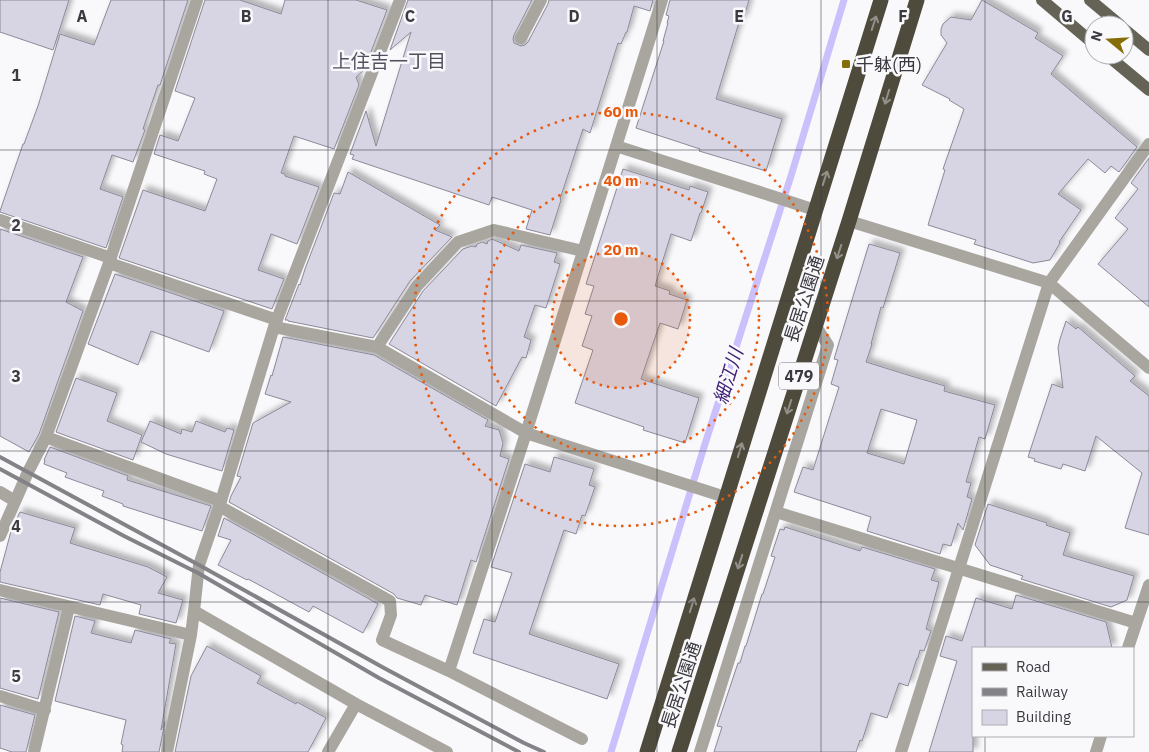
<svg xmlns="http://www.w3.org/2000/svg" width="1149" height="752" font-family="'IBM Plex Sans','Noto Sans JP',sans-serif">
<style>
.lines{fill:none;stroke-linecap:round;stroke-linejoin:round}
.stream{stroke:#ccc0fc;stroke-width:7}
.building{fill:#d7d4e4;stroke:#8c8998;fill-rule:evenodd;filter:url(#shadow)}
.street{stroke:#a8a69f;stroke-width:12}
.primary{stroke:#656256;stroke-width:12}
.highway{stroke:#4e4a3c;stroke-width:15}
.rail{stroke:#838287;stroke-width:4}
.oneway{stroke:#929089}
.grid{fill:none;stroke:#3b3a40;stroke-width:1;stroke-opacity:0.55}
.ring{fill:none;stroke:#e8590c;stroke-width:2.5;stroke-dasharray:2.5 5}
.poi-dot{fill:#856d0a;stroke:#f9f9fc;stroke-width:2}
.labels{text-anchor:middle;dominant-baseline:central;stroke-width:5;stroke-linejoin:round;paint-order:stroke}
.shield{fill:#f9f9fc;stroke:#747378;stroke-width:1}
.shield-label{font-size:16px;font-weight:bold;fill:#3b3a40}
.poi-label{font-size:18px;fill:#3b3a40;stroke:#f9f9fc;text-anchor:start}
.street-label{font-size:18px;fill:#3b3a40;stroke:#f9f9fc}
.neighbourhood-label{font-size:19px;fill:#52505e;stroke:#f9f9fc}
.water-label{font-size:19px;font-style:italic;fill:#3f2276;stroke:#f9f9fc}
.grid-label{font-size:16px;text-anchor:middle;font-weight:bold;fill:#3b3a40;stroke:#f9f9fc;stroke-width:5;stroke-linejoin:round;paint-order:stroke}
.centre{fill:#e8590c;stroke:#f9f9fc;stroke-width:2.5}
.ring-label{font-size:15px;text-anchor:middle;font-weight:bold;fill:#e8590c;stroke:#f9f9fc;stroke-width:5;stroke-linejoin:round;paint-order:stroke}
</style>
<defs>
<filter id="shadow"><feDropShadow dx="4.5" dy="-4.5" stdDeviation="2.5" flood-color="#0004"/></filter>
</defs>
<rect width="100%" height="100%" fill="#f9f9fc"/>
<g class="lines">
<path class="stream" d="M611,752L704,447L791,176L844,0"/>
</g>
<path class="building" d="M0,0H69L53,50L0,32Z
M111,0H188L160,85H158L143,129L145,130L133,162L112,155L100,189L123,197L106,248L0,212V211L23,144H24L38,106L60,34L94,45Z
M205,0H240L281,14L285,0H356L387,10L364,70L356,77L359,85L334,149L294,136L281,173L285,174V176L319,187L297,244L271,234L258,270L284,279L272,309L119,258L143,190L205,211L217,179L204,174L205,171L154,154L160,135L178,141L195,98L175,91Z
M408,0H532L514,35L513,39L514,43L521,46L525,45L528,42L548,4L549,0H653L650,11L634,6L627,32H626L621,44L618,43L590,133L583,129L560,199L561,200L550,235L526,229L532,210L492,197L489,205L352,159L354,155L350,154L366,111L376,146L411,32L390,50Z
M670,0H749L743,20L740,19L716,99L782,119L766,171L699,151L700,149L636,128L664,41H663L668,23H667L669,16L666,15Z
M982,0L1038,33L1035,38L1063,56L1051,74L1137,147L1119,172L1111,166L1105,173L1088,159L1058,194L1081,210L1059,242L1060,243L1050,260L1033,263L974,244L976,240L928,225L945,170L943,169L964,109L949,100L950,99L922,85L947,43L941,35V29L943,24L951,17L971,20Z
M1149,158V307L1098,264L1128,229L1115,218L1138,189L1131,183Z
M623,169L689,190L690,186L708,192L701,213H700L691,241L671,234L655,286L670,291L669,294L687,300L678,329L660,323L641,379L699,398L685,443L643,430L644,427L575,403L593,350L582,346L592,316L585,314L594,286L586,284Z
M348,172L440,225L435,230L452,237L410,281L373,338L288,321V320H285L299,284L300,285L305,269L334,193L340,194Z
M0,229L83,257L66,302L83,311L39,434L29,452L0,436Z
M492,239L519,251L521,245L557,253L554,262L560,264L546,308L535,305L524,337L531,340L526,358L522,357L496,406L389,344L423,291L463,249L472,246L476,247L477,244L482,242L487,244L488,241Z
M869,244L900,253L883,308L881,307L871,344H872L866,362L911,376L945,386L944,391L995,405L985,439L979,437L966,482L971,483L967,497L972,499L963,530L958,523L951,546L943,544L940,554L867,531L871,517L794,492L803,467L813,470L839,387L831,384L838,360L834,359ZM881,409L917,420L904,464L867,453Z
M115,274L224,311L209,352L151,331L138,365L88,344Z
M1066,321L1076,329L1078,327L1135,376L1130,381L1149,396V535L1125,528L1142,473L1096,436L1085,471L1063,464L1061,469L1034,461L1035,459L1028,457L1052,384L1063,388L1058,348L1060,339Z
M283,337L374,355L488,420L485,426L499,430L503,443L500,456L509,459L476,562L471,560L457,605L425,595L421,605L397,598L394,594L229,502L231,496L241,477L237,476L253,423L291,402L265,394L271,375L272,376Z
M76,378L117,393L107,421L142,435L133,460L56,432Z
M150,421L181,434L182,429L192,432L196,421L225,432L227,428L234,430L222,471L166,454L141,442Z
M50,447L128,476L127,480L211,506L202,531L123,506V504L102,496L104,491L65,477L67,473L44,464L45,460H44Z
M554,457L594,469L589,485L595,487L585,516L582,515L576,534L564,530L529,634L619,664L607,699L473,653L484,619L495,622L512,573L491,567L525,464L550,472Z
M988,504L1047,523L1046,525L1070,533L1063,555L1134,576L1127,600L1111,607L1021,579L1023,576L990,565L975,545Z
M20,512L75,528L70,543L148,567L167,577L158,593L183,600L176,623L139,614L141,605L103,594L100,605L0,582V572L6,550L11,531Z
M224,518L378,604L363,633L313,606L309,612L248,579L247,580L218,565L231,540L218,536Z
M785,527L860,551L862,547L935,569L931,580L939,582L926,629L931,631L924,651L920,650L918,658H917L908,686L899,683L887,718L871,713L862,741L860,740L856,752H714L722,727L717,726L738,663H740L745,646H746L762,594H763L775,557L771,556L780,529L784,530Z
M1016,595L1106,622L1112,648H973V752H929L957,661L940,656L946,636L962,641L976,598L1012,609Z
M0,598L59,612L38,699L0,688Z
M75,616L95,621L91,633L131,643L135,630L171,639L169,643L176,644L161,730L165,722L159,752H122L123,745L121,744L126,720L55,701Z
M207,646L261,676L257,683L296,704L297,702L326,718L308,752H175L191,676Z
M0,705L35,715L26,752H12L0,748Z"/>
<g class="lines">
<path class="street" d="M521,38L541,0
M616,146L769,195L815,210
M0,220L111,258
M849,221L1049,283L1149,368
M109,263L277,320
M274,327L377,347L417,286L458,242L494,230L583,251
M377,347L526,433L725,497
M46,437L221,501
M0,492L15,501
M219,506L390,601L391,615L382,640L449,671L582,739
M776,512L1136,623
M0,536L28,472L46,437L109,263L197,0
M0,590L191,635L194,611L199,565L221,501L274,327L400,0
M194,611L356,704L447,752
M1128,648L1149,585
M449,671L526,433L662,0
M0,696L45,710
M34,752L69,607
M167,752L191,635
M328,752L356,704
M700,752L828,345L815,325
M901,752L1049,283L1149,144
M1096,752L1101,736"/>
<path class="primary" d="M1042,0L1094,44
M1090,0L1120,25
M1124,29L1149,50
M1107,55L1149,90"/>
<path class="highway" d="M647,752L881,0
M679,752L849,221L917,0"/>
<path class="rail" d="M0,457L199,565L384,668L524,743L544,752
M0,469L124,536L198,573L379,678L519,752"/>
</g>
<defs><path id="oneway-shaft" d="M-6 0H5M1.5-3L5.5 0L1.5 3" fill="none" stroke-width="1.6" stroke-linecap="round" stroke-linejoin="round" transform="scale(1.25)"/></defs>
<g class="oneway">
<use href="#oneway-shaft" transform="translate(874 23) rotate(-72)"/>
<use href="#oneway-shaft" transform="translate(887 97) rotate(107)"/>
<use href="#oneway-shaft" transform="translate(825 178) rotate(-72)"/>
<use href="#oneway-shaft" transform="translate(839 252) rotate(108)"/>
<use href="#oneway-shaft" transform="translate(789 407) rotate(108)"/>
<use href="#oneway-shaft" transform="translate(740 450) rotate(-73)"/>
<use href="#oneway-shaft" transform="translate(740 562) rotate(108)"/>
<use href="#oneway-shaft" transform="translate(692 605) rotate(-73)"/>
</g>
<path class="grid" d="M164,0V752M328,0V752M492,0V752M657,0V752M821,0V752M985,0V648M0,150H1149M0,301H1149M0,451H1149M0,602H1149M985,736V752"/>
<circle cx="621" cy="319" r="69" fill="#e8590c" fill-opacity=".12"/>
<g class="ring">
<circle cx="621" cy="319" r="69"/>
<circle cx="621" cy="319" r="138"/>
<circle cx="621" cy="319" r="207"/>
</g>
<rect class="poi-dot" x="841" y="59" width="10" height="10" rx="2.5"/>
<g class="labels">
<rect class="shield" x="779" y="362.5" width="40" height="27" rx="4"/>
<g class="shield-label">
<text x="799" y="376">479</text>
</g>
<g class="poi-label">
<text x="856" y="64">千躰(西)</text>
</g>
<g class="street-label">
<text transform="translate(804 299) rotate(-72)">長居公園通</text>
<text transform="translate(681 685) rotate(-72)">長居公園通</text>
</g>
<g class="neighbourhood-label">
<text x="389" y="61">上住吉一丁目</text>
</g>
<g class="water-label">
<text transform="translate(728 376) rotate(-73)">細江川</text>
</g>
</g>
<g class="grid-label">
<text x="82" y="22">A</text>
<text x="246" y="22">B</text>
<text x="410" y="22">C</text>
<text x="574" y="22">D</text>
<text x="739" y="22">E</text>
<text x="903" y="22">F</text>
<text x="1067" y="22">G</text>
<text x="16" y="81">1</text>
<text x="16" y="231">2</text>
<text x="16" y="382">3</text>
<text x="16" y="532">4</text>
<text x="16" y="682">5</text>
</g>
<circle cx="621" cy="319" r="8" class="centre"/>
<g class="ring-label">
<text x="621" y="117">60 m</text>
<text x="621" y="186">40 m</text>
<text x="621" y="255">20 m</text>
</g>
<rect x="972" y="647" width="162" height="90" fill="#f9f9fc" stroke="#adadb1"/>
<rect x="982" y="663" width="25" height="8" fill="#656256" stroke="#adadb1"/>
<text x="1016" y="672" font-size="15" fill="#3b3a40">Road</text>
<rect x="982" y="688" width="25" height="8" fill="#838287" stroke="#adadb1"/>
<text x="1016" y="697" font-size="15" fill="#3b3a40">Railway</text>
<rect x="982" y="710" width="25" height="15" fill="#d7d4e4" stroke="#adadb1"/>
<text x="1016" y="722" font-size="15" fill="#3b3a40">Building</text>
<g transform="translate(1109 40) rotate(288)"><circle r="24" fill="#f9f9fc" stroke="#adadb1"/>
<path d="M0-4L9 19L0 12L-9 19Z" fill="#856d0a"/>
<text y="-8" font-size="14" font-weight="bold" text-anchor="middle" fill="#3b3a40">N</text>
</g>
</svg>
